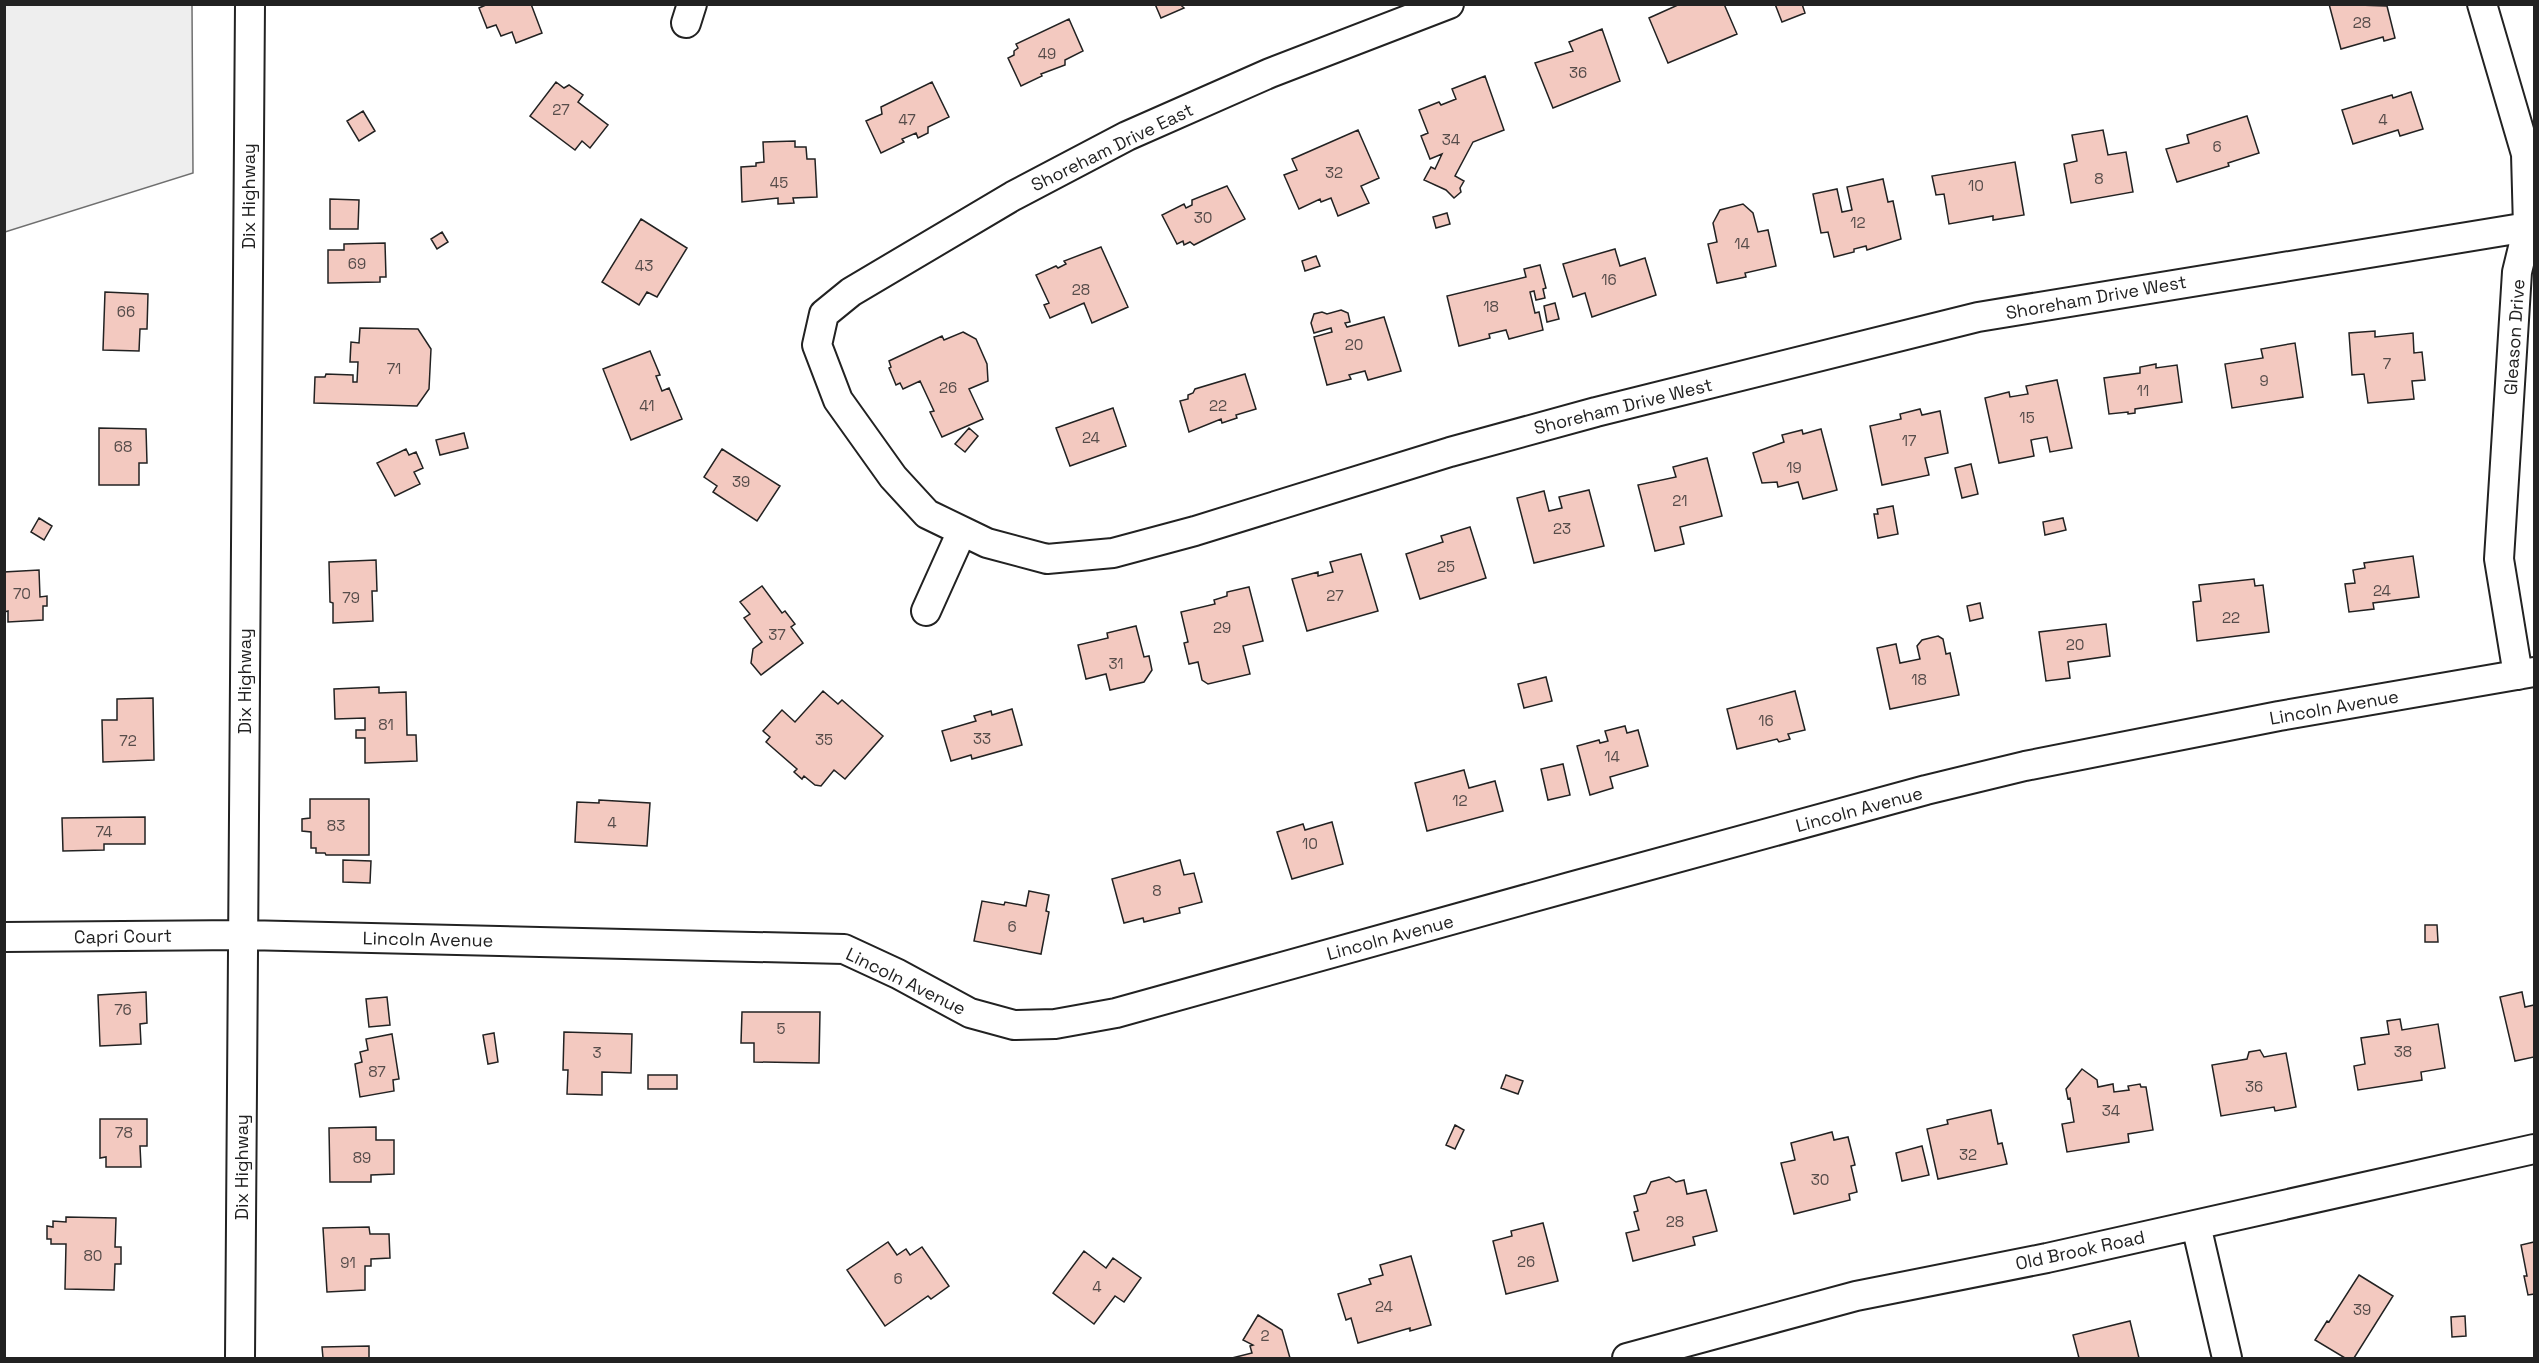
<svg xmlns="http://www.w3.org/2000/svg" width="2539" height="1363" font-family="'Space Grotesk',sans-serif">
<style>
.green{fill:#eee;stroke:#6f6f6f;stroke-width:1.5}
.building{fill:#f3c9c0;stroke:#222;stroke-width:1.5}
.lines{fill:none;stroke-linecap:round;stroke-linejoin:round}
.minor-casing{stroke:#222;stroke-width:32}
.minor{stroke:#fff;stroke-width:28}
.labels{text-anchor:middle;dominant-baseline:central;stroke-width:4.5;stroke-linejoin:round;paint-order:stroke}
.number-label{font-size:15px;fill:#564c4a}
.street-label{font-size:18px;fill:#222;stroke:#fff}
</style>
<rect width="100%" height="100%" fill="#fff"/>
<path class="green" d="M5,4L192,5L193,173L5,232Z"/>
<path class="building" d="M488,4H531L542,33L516,43L512,32L501,36L496,25L487,28L479,8Z
M1155,4H1185L1182,6L1184,8L1161,18Z
M1680,4H1724L1737,34L1668,63L1649,18Z
M1775,4H1802L1805,13L1782,22Z
M2329,4L2387,6L2395,38L2384,41L2383,37L2341,49Z
M1069,19L1083,51L1065,60V65L1041,74L1042,76L1021,86L1008,58L1014,55V51L1018,48L1016,44Z
M1602,29L1620,81L1553,108L1535,63L1573,51L1569,42Z
M1485,76L1504,130L1473,142L1455,176L1464,181L1460,188L1461,192L1454,198L1446,190L1424,180L1431,167L1435,169L1442,154L1430,159L1421,136L1428,133L1419,110L1439,102L1441,105L1456,99L1452,89Z
M556,82L564,88L569,85L583,95L578,102L608,125L590,148L582,141L575,150L530,116Z
M932,82L949,117L928,127V133L918,138L916,133L902,139L904,142L881,153L866,121L882,114L881,107Z
M2411,92L2423,129L2400,136L2398,130L2353,144L2342,110L2392,95L2393,98Z
M363,111L375,131L359,141L347,121Z
M2247,116L2259,153L2228,163L2229,166L2177,182L2166,149L2189,143L2187,135Z
M1358,130L1379,178L1361,186L1369,203L1338,216L1331,198L1321,202L1320,199L1299,209L1284,175L1297,170L1292,159Z
M2103,130L2108,155L2126,152L2133,192L2071,203L2064,164L2077,161L2072,135Z
M795,141V147H806L807,159H815L817,197L793,198L794,203L778,204V198L742,202L741,167L756,166V163L764,162L763,142Z
M2015,162L2024,215L1993,220V216L1949,224L1944,194L1936,195L1932,176Z
M1883,179L1888,202L1893,201L1901,239L1867,250L1866,246L1854,249V252L1834,257L1828,232L1821,233L1813,194L1837,189L1842,212L1852,210L1847,187Z
M1227,186L1245,219L1194,245L1190,242L1184,245L1183,241L1177,244L1162,215L1184,204L1186,208L1192,205V200Z
M330,199L359,200L358,229H330Z
M1743,204L1753,213L1758,232L1768,230L1776,266L1745,273L1746,277L1717,283L1708,244L1717,242L1713,223L1720,210Z
M1447,213L1450,224L1436,228L1433,217Z
M641,219L687,248L657,297L647,292L639,305L602,282Z
M442,232L448,242L437,249L431,239Z
M385,243L386,277H380V282L328,283V250H344V244Z
M1101,247L1128,307L1092,323L1084,303L1050,318L1044,305L1049,303L1036,275L1056,266L1058,268L1066,264L1064,261Z
M1615,249L1620,266L1645,258L1656,295L1592,317L1585,293L1573,297L1563,264Z
M1316,256L1320,266L1305,271L1302,261Z
M1540,265L1546,288L1543,289L1545,298L1536,300L1534,291L1530,292L1535,313L1539,312L1543,330L1509,339L1506,330L1489,334L1490,338L1459,346L1447,296L1526,277L1524,269Z
M105,292L148,294L147,329H140L139,351L103,350Z
M1555,303L1559,319L1547,322L1544,306Z
M1341,310L1348,313L1350,322L1345,323L1347,327L1384,317L1401,371L1368,380L1365,371L1349,375L1351,379L1327,385L1314,337L1332,332L1331,328L1314,333L1311,323L1314,314L1322,312L1327,314Z
M360,328L418,329L431,349L429,389L417,406L314,403L315,377H325L326,374L353,375V382H357L358,362H350L351,342L359,343Z
M2375,331V337L2413,333L2414,353L2422,352L2425,380L2412,381L2414,399L2368,403L2364,374L2352,375L2349,333Z
M963,332L976,339L987,364L988,381L969,389L983,419L942,437L930,412L934,411L920,381L903,389L900,383L896,385L889,368L891,367L889,361L942,336L944,340Z
M2295,343L2303,397L2232,408L2225,364L2263,358L2261,349Z
M650,351L660,375L656,376L662,391L669,388L682,419L631,440L603,369Z
M2156,364V368L2177,365L2182,402L2135,409V413L2128,414V412L2109,414L2104,378L2140,373V367Z
M1245,374L1256,409L1236,415L1237,418L1222,423L1221,419L1189,432L1180,401L1188,399V395L1193,393L1195,389Z
M2057,380L2072,448L2050,452L2047,437L2031,440L2034,456L1999,463L1985,398L2009,392L2010,397L2028,394L2026,386Z
M1113,408L1126,446L1070,466L1056,428Z
M1920,409L1922,415L1940,411L1948,453L1925,458L1929,475L1882,485L1870,426L1901,419L1900,414Z
M99,428L146,429L147,463H139V485H99Z
M969,428L978,436L965,452L955,444Z
M1821,429L1837,490L1803,499L1798,482L1778,487L1777,482L1762,483L1753,453L1784,442L1782,435L1802,430L1803,434Z
M464,433L468,448L440,455L436,440Z
M406,449L409,455L416,452L423,468L414,472L420,484L395,496L377,463Z
M722,449L780,486L757,521L713,492L717,486L704,477Z
M1707,458L1722,516L1680,527L1684,544L1655,551L1638,485L1676,477L1673,467Z
M1971,464L1978,494L1962,498L1955,468Z
M1589,490L1604,546L1534,563L1517,498L1544,491L1549,511L1562,508L1559,497Z
M1893,506L1898,534L1878,538L1874,514H1878L1877,509Z
M39,518L52,526L44,540L31,532Z
M2063,518L2066,530L2045,535L2043,522Z
M1470,527L1486,578L1420,599L1406,554L1443,542L1441,536Z
M1361,554L1378,611L1307,631L1292,579L1318,572V576L1333,572L1330,562Z
M2413,556L2419,597L2373,603L2374,609L2349,612L2345,584L2355,583L2353,570L2365,568L2364,563Z
M376,560L377,591H372L373,621L333,623V603L330,602L329,562Z
M39,570L40,597L47,596V606H43V620L8,622V611L4,612V572Z
M2254,579L2255,586L2263,585L2269,632L2197,641L2193,602L2201,601L2199,585Z
M762,586L782,613L785,611L795,624L791,627L803,643L761,675L751,663L753,649L762,642L744,618L750,614L740,602Z
M1249,587L1263,641L1243,646L1250,674L1208,684L1202,680L1198,662L1189,664L1184,643L1188,642L1181,612L1215,604L1214,600L1227,596V592Z
M1980,603L1983,618L1970,621L1967,606Z
M2106,624L2110,656L2068,662L2070,678L2046,681L2039,632Z
M1136,626L1144,657L1149,656L1152,670L1144,682L1110,690L1106,674L1086,679L1078,645L1108,638L1107,633Z
M1938,636L1943,639L1946,654L1950,653L1959,695L1890,709L1877,648L1896,644L1900,663L1920,659L1917,646L1922,640Z
M1546,677L1552,701L1524,708L1518,684Z
M379,687V693L406,692L407,735H416L417,761L365,763V738H356V730H365V718L335,719L334,689Z
M823,691L838,704L842,700L883,736L845,779L834,770L821,786L815,785L804,776L802,779L794,772L797,769L766,742L770,737L763,731L782,710L795,722Z
M1795,691L1805,730L1788,734L1790,739L1779,742L1777,739L1737,749L1727,709Z
M153,698L154,760L103,762L102,720H117V699Z
M1012,709L1022,745L972,759L971,755L951,761L942,731L976,721L974,716L991,711L992,715Z
M1625,726L1627,733L1638,730L1648,766L1610,777L1613,788L1590,795L1577,746L1599,740L1600,743L1608,741L1605,731Z
M1563,764L1570,795L1548,800L1541,769Z
M1464,770L1469,788L1495,781L1503,811L1427,831L1415,783Z
M310,799H369V855H326L325,853H316V848H311V832L302,831V819L310,818Z
M599,800L650,803L647,846L575,842L577,802L599,803Z
M145,817V844H104V850L63,851L62,818Z
M1332,822L1343,864L1292,879L1277,832L1303,824L1305,830Z
M343,860L371,861L370,883L343,882Z
M1180,860L1184,875L1194,873L1202,902L1179,908L1180,913L1144,922L1143,918L1124,923L1112,879Z
M1029,891L1049,895L1046,911L1049,912L1041,954L974,941L982,901L1004,905L1005,902L1026,906Z
M2425,925H2437L2438,942H2425Z
M146,992L147,1023L140,1024L141,1044L100,1046L98,995Z
M2522,992L2525,1007L2534,1005V1057L2515,1061L2500,997Z
M387,997L390,1025L369,1027L366,999Z
M742,1012H820L819,1063L754,1062V1043H741Z
M2400,1019L2402,1030L2438,1024L2445,1068L2421,1072L2422,1080L2358,1090L2354,1066L2365,1064L2361,1038L2389,1034L2387,1021Z
M564,1032L632,1034L631,1073L602,1072V1095L567,1094L568,1070H563Z
M494,1033L498,1062L488,1064L483,1035Z
M392,1034L399,1079L393,1080L394,1091L360,1097L355,1064L362,1062L360,1052L368,1050L366,1039Z
M2260,1050L2264,1057L2286,1053L2296,1107L2275,1111L2274,1107L2221,1116L2212,1065L2247,1059L2249,1052Z
M2082,1069L2097,1080L2098,1087L2113,1084L2114,1092L2129,1090L2128,1086L2140,1084L2141,1087H2146L2153,1130L2128,1134L2129,1142L2067,1152L2062,1124L2074,1122L2070,1098L2068,1099L2066,1089Z
M648,1075H677V1089H648Z
M1506,1075L1523,1081L1518,1094L1501,1088Z
M1991,1110L1998,1144L2002,1143L2007,1164L1938,1179L1927,1129L1948,1124L1947,1120Z
M100,1119H147V1146H140L141,1167H106V1157L100,1158Z
M1455,1125L1464,1130L1455,1149L1446,1145Z
M376,1127V1140H394V1174L371,1175V1182H330L329,1128Z
M1832,1132L1834,1140L1848,1137L1855,1165L1851,1166L1857,1192L1849,1194L1850,1200L1794,1214L1781,1163L1795,1160L1791,1143Z
M1922,1146L1929,1175L1902,1181L1896,1153Z
M1669,1177L1676,1182L1684,1180L1687,1194L1706,1190L1717,1231L1693,1237L1695,1245L1633,1261L1626,1233L1639,1230L1634,1212L1638,1211L1634,1196L1646,1193L1651,1182Z
M66,1217L116,1218L115,1247H121V1264H115L114,1290L65,1289L66,1244H51V1239H47V1226L53,1227V1221L66,1222Z
M1543,1223L1558,1281L1506,1294L1493,1241L1512,1236L1511,1231Z
M369,1227L370,1234H389L390,1258L371,1259V1266H365V1290L327,1292L323,1228Z
M888,1242L897,1255L906,1249L910,1255L922,1247L949,1286L931,1299L928,1296L885,1326L847,1270Z
M2534,1242V1294L2528,1295L2524,1276H2527L2521,1245Z
M1084,1251L1106,1268L1113,1258L1141,1278L1124,1302L1115,1296L1094,1324L1053,1293Z
M1411,1256L1431,1325L1410,1331V1328L1358,1343L1351,1318L1346,1320L1338,1294L1371,1284L1369,1279L1383,1275L1380,1265Z
M2359,1275L2393,1296L2354,1358H2345L2315,1340L2327,1321L2329,1322Z
M1258,1315L1282,1330L1290,1358H1232L1252,1353L1250,1346L1253,1345L1243,1340Z
M2465,1316L2466,1336L2452,1337L2451,1317Z
M2130,1321L2139,1358H2079L2073,1335Z
M369,1346V1358H323L322,1347Z"/>
<g class="lines">
<g class="minor-casing">
<path id="minor" d="M1449,4L1270,73L1127,136L1013,196L851,292L824,314L817,345L838,400L893,477L927,514L987,543L1047,559L1113,553L1195,531L1450,452L1596,412L1978,317L2534,226
M2482,4L2526,154L2528,227L2517,272L2499,559L2518,675
M686,23L692,4
M926,611L962,531
M4,937L242,935L844,949L898,974L970,1013L1014,1025L1055,1024L1116,1013L1570,887L1926,790L2025,766L2279,716L2534,672
M2196,1225L2227,1358
M240,1358L250,4
M1627,1358L1856,1296L2047,1258L2534,1149"/>
</g>
<use href="#minor" class="minor"/>
</g>
<g class="labels">
<g class="number-label">
<text x="2362" y="22">28</text>
<text x="1047" y="53">49</text>
<text x="1578" y="72">36</text>
<text x="561" y="109">27</text>
<text x="907" y="119">47</text>
<text x="2383" y="119">4</text>
<text x="1451" y="139">34</text>
<text x="2217" y="146">6</text>
<text x="1334" y="172">32</text>
<text x="2099" y="178">8</text>
<text x="779" y="182">45</text>
<text x="1976" y="185">10</text>
<text x="1203" y="217">30</text>
<text x="1858" y="222">12</text>
<text x="1742" y="243">14</text>
<text x="357" y="263">69</text>
<text x="644" y="265">43</text>
<text x="1609" y="279">16</text>
<text x="1081" y="289">28</text>
<text x="1491" y="306">18</text>
<text x="126" y="311">66</text>
<text x="1354" y="344">20</text>
<text x="2387" y="363">7</text>
<text x="394" y="368">71</text>
<text x="2264" y="380">9</text>
<text x="948" y="387">26</text>
<text x="2143" y="390">11</text>
<text x="647" y="405">41</text>
<text x="1218" y="405">22</text>
<text x="2027" y="417">15</text>
<text x="1091" y="437">24</text>
<text x="1909" y="440">17</text>
<text x="123" y="446">68</text>
<text x="1794" y="467">19</text>
<text x="741" y="481">39</text>
<text x="1680" y="500">21</text>
<text x="1562" y="528">23</text>
<text x="1446" y="566">25</text>
<text x="2382" y="590">24</text>
<text x="22" y="593">70</text>
<text x="1335" y="595">27</text>
<text x="351" y="597">79</text>
<text x="2231" y="617">22</text>
<text x="1222" y="627">29</text>
<text x="777" y="634">37</text>
<text x="2075" y="644">20</text>
<text x="1116" y="663">31</text>
<text x="1919" y="679">18</text>
<text x="1766" y="720">16</text>
<text x="386" y="724">81</text>
<text x="982" y="738">33</text>
<text x="824" y="739">35</text>
<text x="128" y="740">72</text>
<text x="1612" y="756">14</text>
<text x="1460" y="800">12</text>
<text x="612" y="822">4</text>
<text x="336" y="825">83</text>
<text x="104" y="831">74</text>
<text x="1310" y="843">10</text>
<text x="1157" y="890">8</text>
<text x="1012" y="926">6</text>
<text x="123" y="1009">76</text>
<text x="781" y="1028">5</text>
<text x="2403" y="1051">38</text>
<text x="597" y="1052">3</text>
<text x="377" y="1071">87</text>
<text x="2254" y="1086">36</text>
<text x="2111" y="1110">34</text>
<text x="124" y="1132">78</text>
<text x="1968" y="1154">32</text>
<text x="362" y="1157">89</text>
<text x="1820" y="1179">30</text>
<text x="1675" y="1221">28</text>
<text x="93" y="1255">80</text>
<text x="1526" y="1261">26</text>
<text x="348" y="1262">91</text>
<text x="898" y="1278">6</text>
<text x="1097" y="1286">4</text>
<text x="1384" y="1306">24</text>
<text x="2362" y="1309">39</text>
<text x="1265" y="1335">2</text>
</g>
<g class="street-label">
<text transform="translate(1112 147) rotate(-26)">Shoreham Drive East</text>
<text transform="translate(248 196) rotate(-90)">Dix Highway</text>
<text transform="translate(2096 297) rotate(-10)">Shoreham Drive West</text>
<text transform="translate(2514 337) rotate(-86)">Gleason Drive</text>
<text transform="translate(1623 406) rotate(-14)">Shoreham Drive West</text>
<text transform="translate(244 681) rotate(-90)">Dix Highway</text>
<text transform="translate(2334 707) rotate(-10)">Lincoln Avenue</text>
<text transform="translate(1859 809) rotate(-15)">Lincoln Avenue</text>
<text transform="translate(123 936) rotate(-1)">Capri Court</text>
<text transform="translate(1390 937) rotate(-15)">Lincoln Avenue</text>
<text transform="translate(428 939) rotate(1)">Lincoln Avenue</text>
<text transform="translate(906 981) rotate(26)">Lincoln Avenue</text>
<text transform="translate(241 1167) rotate(-90)">Dix Highway</text>
<text transform="translate(2080 1250) rotate(-12)">Old Brook Road</text>
</g>
</g>
<rect width="2539" height="1363" fill="none" stroke="#222222" stroke-width="12"/>
</svg>
